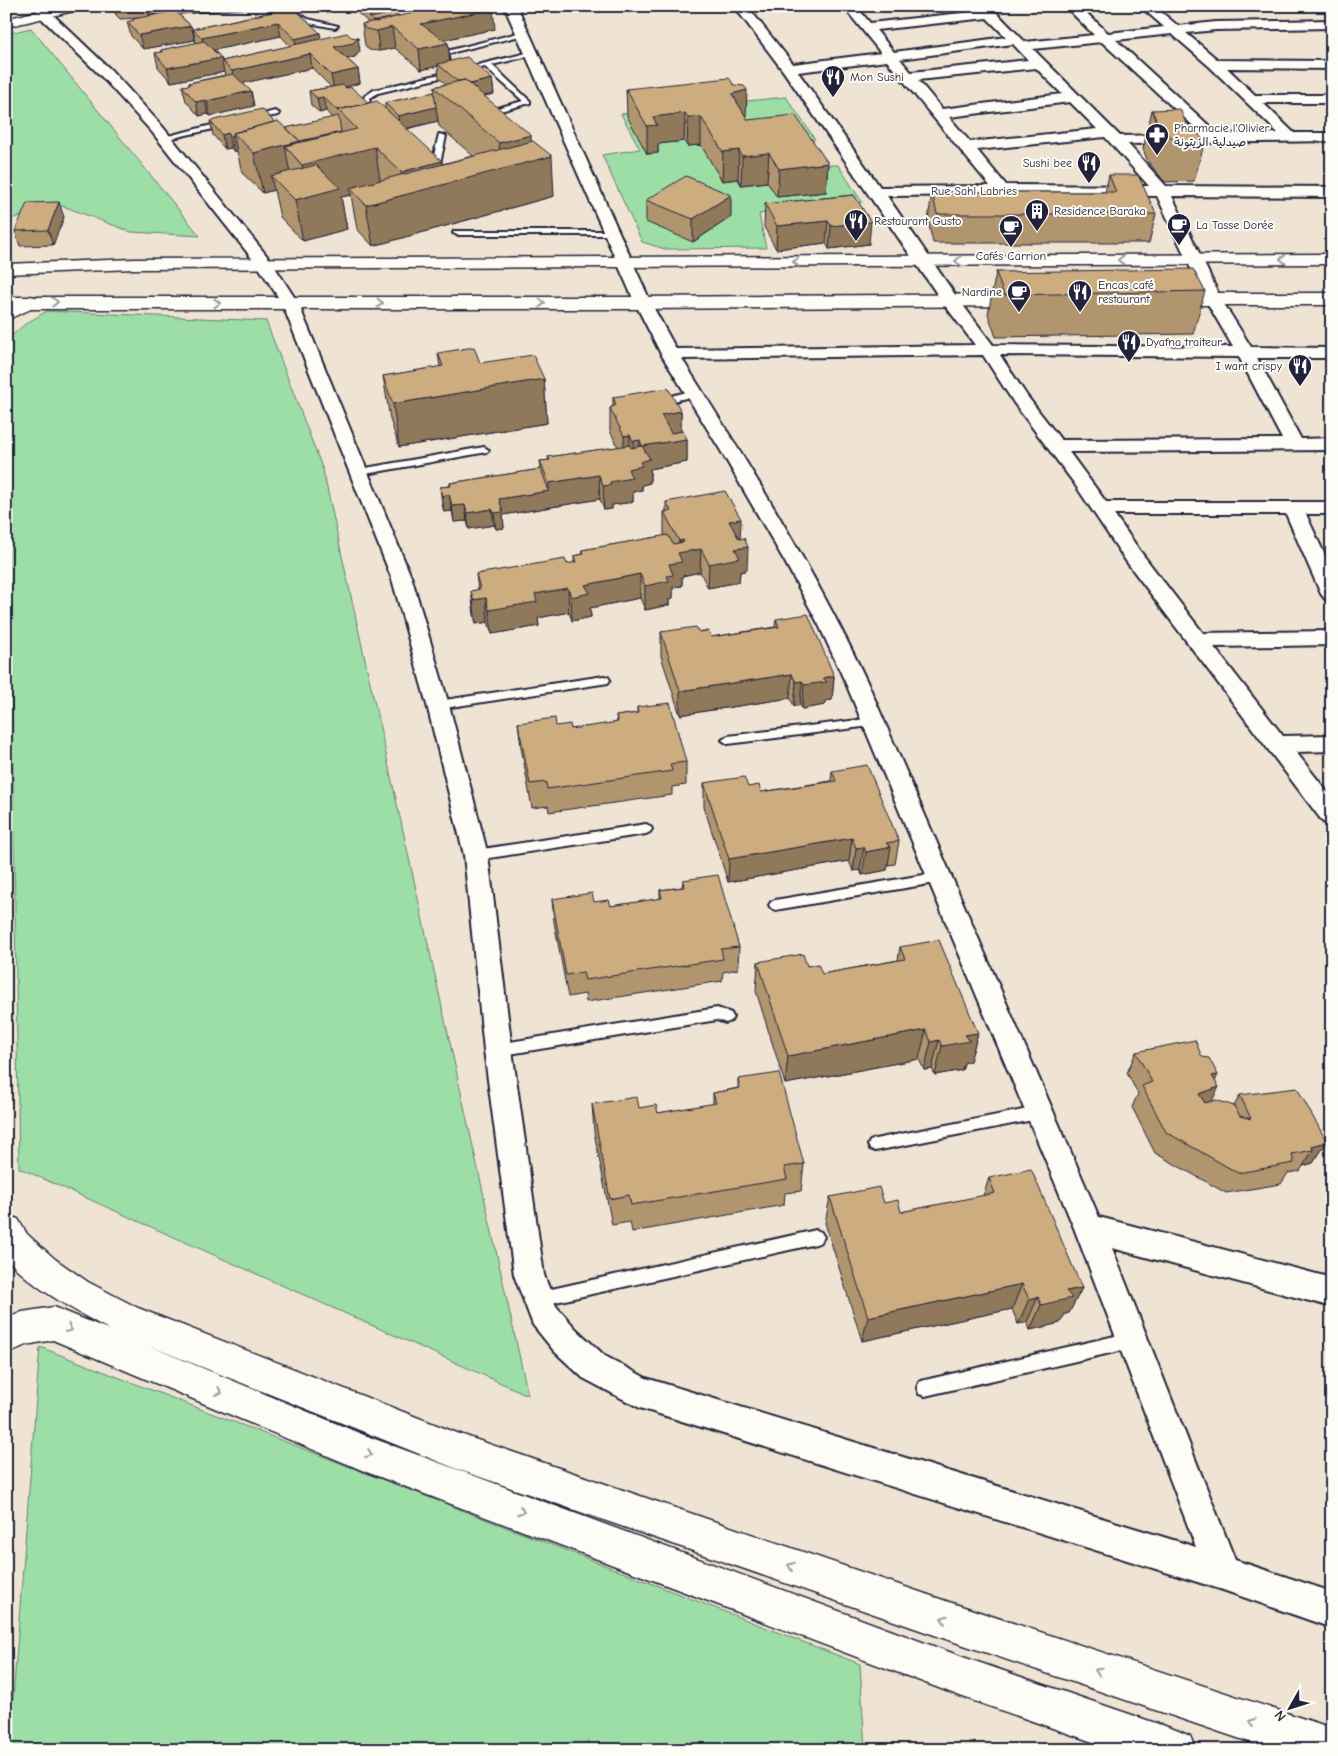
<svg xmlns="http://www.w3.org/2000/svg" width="1338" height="1756" font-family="'Comic Neue','Playpen Sans Arabic',sans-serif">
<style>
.green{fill:#9ddea7;stroke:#608071}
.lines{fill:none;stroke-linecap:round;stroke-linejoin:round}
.lane-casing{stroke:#22223b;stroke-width:4}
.street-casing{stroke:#22223b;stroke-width:4}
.secondary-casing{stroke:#22223b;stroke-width:3}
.primary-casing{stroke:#22223b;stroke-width:3}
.lane{fill:#fdfcf7;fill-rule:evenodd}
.street{fill:#fdfcf7;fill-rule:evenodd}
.secondary{fill:#fdfcf7;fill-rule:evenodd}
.primary{fill:#fdfcf7;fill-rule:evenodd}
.wall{fill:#b0956e;stroke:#22223b;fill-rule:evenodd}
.shaded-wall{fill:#90795a;stroke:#22223b}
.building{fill:#cdad80;stroke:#22223b}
.oneway{stroke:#9a9aa2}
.labels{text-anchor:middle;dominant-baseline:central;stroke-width:4;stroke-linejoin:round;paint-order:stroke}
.far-poi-label{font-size:12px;fill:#22223b;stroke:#fdfcf7;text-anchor:start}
.far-street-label{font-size:12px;fill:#22223b;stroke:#fdfcf7}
</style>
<rect width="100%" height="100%" fill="#efe4d3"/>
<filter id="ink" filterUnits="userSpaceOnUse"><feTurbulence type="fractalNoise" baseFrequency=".02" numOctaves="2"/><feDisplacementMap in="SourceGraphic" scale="10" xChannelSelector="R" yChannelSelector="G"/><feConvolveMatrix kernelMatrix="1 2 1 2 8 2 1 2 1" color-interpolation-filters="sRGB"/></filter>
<g filter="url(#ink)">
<path class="green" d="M31,28L200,236L131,232L63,206L6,220V34Z
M786,97L815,139L805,140L825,165H838L862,202L759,214L766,248L665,249L642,242L602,155L640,149L621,114Z
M47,311L266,321L323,470L528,1395L19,1168L6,341L25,324Z
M40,1347L860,1664L865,1750H9Z"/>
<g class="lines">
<g class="lane-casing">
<path id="lane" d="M277,6H285L308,19L338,26L335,28L304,22Z
M405,6H412L417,11L435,15C425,20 412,14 405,6Z
M522,32L524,33V35L446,54L443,52Z
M531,52L533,53V55L492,65L530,101V103L482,116V112L523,101L485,67L378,93L370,98L369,104L377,114L376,116H370L361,104L365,96L374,90Z
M275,111L279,113L278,115L252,120L248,118Z
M228,121H231V125L164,140L160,138Z
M439,134L446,136L438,172L434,174L430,172Z
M454,231H611L615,233L611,235H457L453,233Z
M695,390L698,391V395L658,405L653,402L655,400Z
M484,447L489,450L487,452L360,475L355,472L360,469Z
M604,676L608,677L610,680L608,683L438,709L432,705L438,701Z
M874,718L880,722L878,725L728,744L722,740L728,736Z
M646,824L650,826L652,829L650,832L646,834L476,860L472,858L470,855L472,852L476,850Z
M941,872L945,874L947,877L945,880L941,882L775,910L771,908L769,905L771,902L775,900Z
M717,1008L731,1013L733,1017L731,1021L726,1023L717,1020L498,1056L493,1054L491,1050L493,1046L498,1044Z
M1038,1107L1043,1109L1045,1113L1043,1117L1038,1119L875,1151L870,1149L868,1145L870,1141L875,1139Z
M816,1230L821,1232L824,1237L821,1242L816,1244L538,1306L533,1304L530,1299L533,1294L538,1292Z
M1132,1332L1138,1335L1140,1340L1138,1345L1132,1348L925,1396L919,1394L917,1388L919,1382L925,1380Z"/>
</g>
<g class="street-casing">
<path id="street" d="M36,6H48L50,12L111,70L162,126L271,261L298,303L412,579L449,705L488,855L512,1050L544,1275L556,1306L576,1329L605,1356L646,1378L1196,1547L1074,1228L847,686L819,625L785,562L721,451L661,354L635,303L504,6H517L651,303L676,349L975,345L944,304L784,72L734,6H747L793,64L881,53L843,6H856L870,23L980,11L976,6H990L1025,42L1094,35L1065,6H1079L1108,33L1164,27L1140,6H1154L1178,26L1216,22L1332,20V28L1216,30L1186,33L1218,60L1332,61V69L1227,68L1255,95H1332V103H1263L1294,133H1332V141L1128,144L1166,186L1332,187V197L1172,196L1221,299L1251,347L1332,348V358H1257L1301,439L1332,438V450L1069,452L1106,502H1332V514H1306L1332,571V601L1325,599L1321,594L1286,514H1114L1140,551L1203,633L1332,631V645L1214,647L1283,736L1332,735V751L1296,752L1332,798V825L1323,822L1126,561L1074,483L1014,403L983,355L682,359C749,465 816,572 869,686L1099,1217L1332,1278V1307L1112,1248L1235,1560L1332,1592V1628L1223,1590L640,1408L583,1378L554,1351L533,1325L514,1275L484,1050L464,855L427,705L392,579L282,303L258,266L152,132L101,76L39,16ZM987,18L1006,37L894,52L876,30ZM1172,34L1210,67L1278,133L1218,134L1116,40ZM1102,42L1202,134L1120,136L1033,49ZM1013,44L1028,60L911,72L900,59ZM887,61L990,186L880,187L798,72ZM1036,68L1062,94L942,109L918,80ZM1070,102L1097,129L970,142L949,117ZM1105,137L1149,186L1006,185L977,150ZM1002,195L1157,196L1205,299L1233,347L993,345L956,296L887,196ZM1000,355L1239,357L1282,439L1061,440L1027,396Z"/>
</g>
<g class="secondary-casing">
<path id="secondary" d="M58,6H84L82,9L6,27V19Z
M1332,254V264L134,269L6,274V264L134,259Z
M1165,293H1332V305H1165L1158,303L1156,299L1158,295Z
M1027,294L1034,296L1036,300L1034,304L1027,306L643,309H6V297H643Z"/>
</g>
<g class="primary-casing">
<path id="primary" d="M31,296L38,298L40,302L38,306L6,320V307Z
M6,1215L18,1219L27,1234L55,1259L88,1282L138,1308L457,1433L946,1601L1332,1728V1750H1273L946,1639L457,1469L147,1345L364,1435L960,1656L1176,1730L1190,1736L1196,1750H1116L960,1696L364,1471L53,1340L26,1345L6,1354V1319L22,1312L54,1307L110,1330C73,1309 35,1290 6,1258Z"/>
</g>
<use href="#lane" class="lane"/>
<use href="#street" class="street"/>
<use href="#secondary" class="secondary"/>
<use href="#primary" class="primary"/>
</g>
<path class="wall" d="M122,6H154L157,14L149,15V16L173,11L169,6H292L321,39L360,51L355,57L347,59L358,69L360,83L345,87L369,103L385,109V103L435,92L434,87L446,84L439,78L438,66L421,70L395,48L379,51L369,50L365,45L362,24L369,23L350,6H393L394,13L399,16L495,29L443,40L448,43L450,61L492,79L494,94L484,96L531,141L554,196L373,246L357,229L351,195L341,197L347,229L303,241L280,217L274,190L263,193L242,173L237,151L234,152L231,148L225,149L213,135L210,121L274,122L286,128L332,118L326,111L320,113L311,105L309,91L331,87L312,68L243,83L251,91L254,106L210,116L208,114L199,116L186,101L182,86L189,85V83L225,75L224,72L171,82L158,67L155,53L161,52V50L196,43L193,29L267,13L266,7L180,14L178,10L175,11L191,26L195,40L143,49L131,36L127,22L134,20L133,19L140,18L120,19L116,15L114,8ZM281,36L290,46L222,61L221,58L214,50ZM438,121L439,126L473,156L442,164L407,129Z
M626,89L746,118L748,120L828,163L826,192L777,197L767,182L741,185L738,179L722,181L701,145L687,146L684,141L658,144V153L647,154L627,116Z
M1152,110L1185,121L1205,141L1194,181L1165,182L1148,162L1143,149Z
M1109,175L1156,214L1149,243H933L928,221L932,192H1105Z
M854,195L869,244L829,249L826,243L776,249L764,227L765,204Z
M646,200L731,217L693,242L646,222Z
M64,217L53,245L20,246L15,231Z
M996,272L1205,291L1193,334L996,337L988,314Z
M438,353L544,379L547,423L399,447L390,419L383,376L440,367Z
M613,397L681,411V431L687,439V462L650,469V483L642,485V490L633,492V502L612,505V509L604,510L600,499L503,515L504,528L496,529L494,525L469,529L467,521L454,522L452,511L444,512L442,504L440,487L450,486V483L541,469L540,461L549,460L548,457L618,447L610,431V408L613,406Z
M666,502L740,539L747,570L740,572L739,582L708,588L700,572L682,576V586L673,587V598L669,599V605L645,610L640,598L590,608L591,617L572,621L569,612L538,618L539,626L492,634L488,622L476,624L474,615L471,591L478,590L476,574L574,563V556L583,554L582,550L664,536V512L666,511Z
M776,619L834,676L832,700L825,701V705L802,709L800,705L794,706L790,698L680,715L661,656V632H699L711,637L775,627Z
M637,707L686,762V785L672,787V795L549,812L548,806L532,808L521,747L518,723L556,726L571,729L617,723L616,716L637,713Z
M832,771L899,841L895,864L888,865L887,870L862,875L860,870L853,871L849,861L728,882L704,807V783L748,787L761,792L831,781Z
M683,880L739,947L738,969L723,972L722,981L586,1002L585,994L568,997L554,922L552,899L594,902L611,906L660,899V890L682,887Z
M900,947L978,1033L970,1061L964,1063L962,1070L935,1075L932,1069L924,1070L919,1059L785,1084L756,991L758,962L807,966L822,974L898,960Z
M1136,1052L1202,1057L1215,1081L1212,1101L1234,1106L1240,1095L1327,1142L1313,1163L1303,1166L1300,1171L1288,1173L1281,1184L1226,1193L1155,1153L1132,1107L1138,1094L1127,1073Z
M738,1079L804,1164L801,1191L785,1193L784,1205L632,1232L630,1222L612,1225L594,1132L592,1104L639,1108L658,1113L713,1104V1093L738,1088Z
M989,1178L1082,1288L1069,1313L1065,1314L1060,1323L1030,1330L1027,1322L1018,1324L1012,1309L862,1341L825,1223L830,1197L884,1203L901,1212L983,1196Z"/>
<path class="shaded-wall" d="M169,6H177L178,10L170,11Z
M178,6H270L180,14Z
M389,6H393L395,19L370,18L369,11Z
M155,7L157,14L149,15L147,10L146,8Z
M493,9L495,29L424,44L421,24Z
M278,22L281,36L205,52L202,38Z
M191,26L195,40L143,49L139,35Z
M392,27L395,48L379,51L377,31Z
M320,33L323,47L297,53L295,39Z
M358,38L360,51L355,57L337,61L334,47Z
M448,43L450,64H438V66L421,70L419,49Z
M310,54L312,68L235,85L232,71Z
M221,58L224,72L171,82L167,68Z
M358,69L360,83L334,90L331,75Z
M492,79L494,94L464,100L463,86Z
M747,90L746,118L732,94Z
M251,91L254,106L210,116L207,101Z
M323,97L326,111L320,113L317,98Z
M205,100L208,114L199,116L196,102Z
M436,107L438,121L400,130L398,116Z
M685,113L684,141L658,144V153L647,154V126L653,117Z
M701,117V145L687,146L688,118Z
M341,132L344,146L375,147L381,187L350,188L351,195L341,197L347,229L303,241L295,200L308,196L302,165L285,146L292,185L271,176L274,190L263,193L254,153L300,141Z
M228,133L231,148L225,149L222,135Z
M531,135L532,161L552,156L554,196L373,246L366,205L404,195L401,172L442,161L444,184L501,169L499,143Z
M231,137H234L237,151L234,152Z
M739,150L738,179L722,181L723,152Z
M769,153L767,182L741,185L742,156Z
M828,163L826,192L777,197L779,169Z
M731,195V217L693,242V219Z
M59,202L64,217L53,245L48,230Z
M828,221L826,243L776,249L777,226Z
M871,222L869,244L829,249L831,226Z
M544,379L547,423L399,447L393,404Z
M681,411V435L661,438V415Z
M630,435V458L624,459V436Z
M687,439V462L650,469V483L642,485V490L633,492V502L612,505V509L604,510L603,486L634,465L633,441L640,440V462L642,446Z
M599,475L600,499L503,515L504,528L496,529L494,513L499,499L549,491V483Z
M449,494L452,511L444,512L442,496Z
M465,505L467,521L454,522L452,506Z
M492,509L494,525L469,529L467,513Z
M741,519L740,543L729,521Z
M683,540V552L701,549L700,572L682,576V586L673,587V598L669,599V605L645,610V586L667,576L669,564L678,553H679V541Z
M748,547L747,570L740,572L739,582L708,588L709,564L735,549Z
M640,574V598L590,608L591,617L572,621L571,597L585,585Z
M568,588L569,612L538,618L539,626L492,634L489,610L535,594Z
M486,598L488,622L476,624L473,600Z
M792,674L790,698L680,715V691Z
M834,676L832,700L825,701V705L802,709L804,685L823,678Z
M802,681L800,705L794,706L796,682Z
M852,838L849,861L728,882L729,859Z
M864,847L860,870L853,871L856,848Z
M891,847L887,870L862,875L866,852Z
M926,1030L919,1059L785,1084L788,1056Z
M978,1033L970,1061L964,1063L962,1070L935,1075L942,1046L965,1035Z
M939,1040L932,1069L924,1070L931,1042Z
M1218,1075L1211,1090L1219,1087L1208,1109L1199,1094L1212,1076Z
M1327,1142L1313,1163L1303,1166L1313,1150L1312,1146Z
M1022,1284L1012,1309L862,1341L868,1317Z
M1082,1288L1069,1313L1065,1314L1060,1323L1030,1330L1041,1305L1066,1291Z
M1038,1297L1027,1322L1018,1324L1029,1299Z"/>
<path class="building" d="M123,6H154L155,7L146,8L147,10L118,12L114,8Z
M266,6H292L320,33L295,39L278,22L202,38L193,29L272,12Z
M364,6H391L369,11Z
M446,6H490L493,9L421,24L448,43L419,49L392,27L377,31L366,29L362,24Z
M175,11L191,26L139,35L127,22L134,20L133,19Z
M394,13L399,16L375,22L370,18Z
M347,33L351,37L358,38L353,43L334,47L358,69L331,75L310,54L232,71L222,61Z
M204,41L221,58L167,68L155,53L162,52L161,50Z
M467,57L492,79L470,84L465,80L457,81L438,64Z
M233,74L251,91L207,101L205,100L196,102L182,86L190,85L189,83Z
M729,78L734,85L744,86L747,90L732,94L748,120L795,115L828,163L779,169L769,153L742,156L739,150L723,152L701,117L688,118L685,113L653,117L657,125L647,126L626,89Z
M465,80L531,135L499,143L434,87Z
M343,85L346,88L351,87L369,103L338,110L339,112L323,97L317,98L309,91Z
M434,92L436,107L398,116L385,103Z
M377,101L442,161L401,172L375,147L302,165L285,146L357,129L338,110Z
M262,109L274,122L233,133L234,137H231L228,133L222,135L210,121Z
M1180,109L1185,121L1205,141L1176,142L1157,122L1152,110Z
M338,116L339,118L341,132L300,141L286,128Z
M278,121L300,141L254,153L233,133Z
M533,141L552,156L366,205L350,188Z
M316,165L340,188L295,200L271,176Z
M1109,175H1138L1156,214H937L932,192H1116Z
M686,176L731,195L693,219L646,200Z
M854,195L871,222L831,226L828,221L777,226L765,204Z
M59,202L48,230L15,231L27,203Z
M1193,269L1205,291L1004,295L996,272Z
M474,347L480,363L533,355L544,379L393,404L383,376L443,366L438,353Z
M668,388L681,411L661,415L671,433L683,431L687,439L642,446L640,440L633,441L630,435L624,436L610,408L616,405L613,397Z
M630,445L631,448L642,446L650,459L640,462L642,466L628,469L632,478L610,482L611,485L603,486L599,475L549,483L540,461L550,460L548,457Z
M541,469L549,491L499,499L503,512L494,513L492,509L467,513L465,505L452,506L449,494L442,496L440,487L451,486L450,483Z
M725,491L741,519L729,521L739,539L744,538L748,547L735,549L740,558L709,564L701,549L678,553L682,562L669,564L673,575L667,576L669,581L645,586L640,574L585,585L590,593L571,597L568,588L535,594L537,602L489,610L486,598L473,600L471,591L480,589L476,574L565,559L567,564L576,562L574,556L584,554L582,550L668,535L673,544L684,542L683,540L679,541L664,512L671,511L666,502Z
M808,614L834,676L823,678L827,682L804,685L802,681L796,682L792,674L680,691L661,632L696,627L699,632L709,631L711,637L779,627L776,619Z
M670,703L686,762L670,764L672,771L547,789L546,782L530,784L518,723L555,718L556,726L570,724L571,729L618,722L616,716L638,713L637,707Z
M867,765L899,841L886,843L891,847L866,852L864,847L856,848L852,838L729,859L704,783L744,777L748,787L759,785L761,792L836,781L832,771Z
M718,875L739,947L721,949L723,959L585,980L583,972L566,975L552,899L592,893L594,902L609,900L611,906L662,898L660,890L684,887L683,880Z
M939,940L978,1033L965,1035L970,1041L942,1046L939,1040L931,1042L926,1030L788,1056L758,962L803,954L807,966L818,964L822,974L905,959L900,947Z
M1195,1040L1202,1057L1209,1058L1218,1075L1212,1076L1219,1087L1199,1094L1205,1103L1216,1100L1234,1106L1240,1116L1251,1119L1240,1095L1297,1088L1327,1142L1312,1146L1313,1150L1292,1154L1294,1163L1238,1173L1166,1132L1142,1086L1152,1082L1136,1052Z
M779,1073L804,1164L784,1167L787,1179L631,1205L629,1195L610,1199L592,1104L637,1097L639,1108L656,1105L658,1113L716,1103L713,1093L740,1088L738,1079Z
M1031,1169L1082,1288L1066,1291L1072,1298L1041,1305L1038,1297L1029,1299L1022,1284L868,1317L830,1197L879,1187L884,1203L898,1200L901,1212L995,1193L989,1178Z"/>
<defs><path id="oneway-chevron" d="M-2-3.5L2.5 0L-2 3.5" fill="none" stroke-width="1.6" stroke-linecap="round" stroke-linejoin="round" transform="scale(1.25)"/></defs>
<g class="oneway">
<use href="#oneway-chevron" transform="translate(1283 259) rotate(180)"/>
<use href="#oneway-chevron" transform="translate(1121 260) rotate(180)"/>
<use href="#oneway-chevron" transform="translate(958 261) rotate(179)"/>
<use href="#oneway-chevron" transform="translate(796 262) rotate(180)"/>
<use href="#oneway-chevron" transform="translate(55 302)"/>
<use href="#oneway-chevron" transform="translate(217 303)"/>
<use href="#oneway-chevron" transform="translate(380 303)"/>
<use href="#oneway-chevron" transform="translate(542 303)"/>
<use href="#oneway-chevron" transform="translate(69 1329) rotate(23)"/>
<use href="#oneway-chevron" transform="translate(219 1392) rotate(23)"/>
<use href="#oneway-chevron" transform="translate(369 1454) rotate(21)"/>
<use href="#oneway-chevron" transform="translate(521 1511) rotate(21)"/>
<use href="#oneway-chevron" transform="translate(791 1566) rotate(-161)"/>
<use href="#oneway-chevron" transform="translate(944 1619) rotate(-161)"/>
<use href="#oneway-chevron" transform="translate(1098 1671) rotate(-162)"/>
<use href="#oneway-chevron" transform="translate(1252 1722) rotate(-162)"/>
</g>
</g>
<defs>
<g id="restaurant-pin" transform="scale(1.25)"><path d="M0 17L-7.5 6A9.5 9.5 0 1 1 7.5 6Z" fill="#22223b" stroke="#fdfcf7"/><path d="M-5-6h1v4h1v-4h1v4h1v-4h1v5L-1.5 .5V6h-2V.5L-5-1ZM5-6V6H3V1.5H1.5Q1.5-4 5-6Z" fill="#fff"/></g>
<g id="pharmacy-pin" transform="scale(1.25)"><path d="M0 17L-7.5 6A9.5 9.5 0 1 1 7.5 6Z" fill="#22223b" stroke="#fdfcf7"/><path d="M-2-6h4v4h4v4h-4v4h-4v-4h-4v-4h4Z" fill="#fff"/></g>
<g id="building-pin" transform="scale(1.25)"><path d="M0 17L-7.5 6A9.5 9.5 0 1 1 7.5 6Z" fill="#22223b" stroke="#fdfcf7"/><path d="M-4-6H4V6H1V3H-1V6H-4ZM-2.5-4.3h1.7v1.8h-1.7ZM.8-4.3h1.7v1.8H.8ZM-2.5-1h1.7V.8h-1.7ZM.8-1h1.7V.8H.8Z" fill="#fff"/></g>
<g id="cafe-pin" transform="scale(1.25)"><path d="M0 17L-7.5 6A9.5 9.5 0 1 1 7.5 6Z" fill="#22223b" stroke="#fdfcf7"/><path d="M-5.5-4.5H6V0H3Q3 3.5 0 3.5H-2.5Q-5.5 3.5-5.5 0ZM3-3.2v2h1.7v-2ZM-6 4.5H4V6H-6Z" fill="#fff"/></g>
</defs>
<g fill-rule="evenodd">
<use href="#restaurant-pin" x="833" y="77"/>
<use href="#pharmacy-pin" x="1157" y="135"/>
<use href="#restaurant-pin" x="1089" y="163"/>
<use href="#building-pin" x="1037" y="211"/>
<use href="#restaurant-pin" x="856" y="221"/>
<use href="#cafe-pin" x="1179" y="225"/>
<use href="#cafe-pin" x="1011" y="227"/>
<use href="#cafe-pin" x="1019" y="292"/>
<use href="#restaurant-pin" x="1080" y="292"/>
<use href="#restaurant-pin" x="1129" y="342"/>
<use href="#restaurant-pin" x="1300" y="366"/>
</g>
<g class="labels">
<g class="far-poi-label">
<text x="850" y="77">Mon Sushi</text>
<text x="1174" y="128">Pharmacie l'Olivier<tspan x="1174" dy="14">صيدلية الزيتونة</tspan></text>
<text x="1072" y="163" text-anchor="end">Sushi bee</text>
<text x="1054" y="211">Residence Baraka</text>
<text x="874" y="221">Restaurant Gusto</text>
<text x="1196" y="225">La Tasse Dorée</text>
<text x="1011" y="256" text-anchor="middle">Cafés Carrion</text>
<text x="1098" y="285">Encas café<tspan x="1098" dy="14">restaurant</tspan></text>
<text x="1002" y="292" text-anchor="end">Nardine</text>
<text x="1146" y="342">Dyafna traiteur</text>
<text x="1282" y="366" text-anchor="end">I want crispy</text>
</g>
<g class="far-street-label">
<text x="974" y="191">Rue Sahl Labries</text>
</g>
</g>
<rect width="1338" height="1756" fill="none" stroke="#fdfcf7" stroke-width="25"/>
<rect x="12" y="12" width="1313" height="1731" fill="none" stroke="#22223b" stroke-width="2" filter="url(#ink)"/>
<g transform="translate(1290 1708) rotate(231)" stroke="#fdfcf7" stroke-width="4" paint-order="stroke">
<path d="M0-4L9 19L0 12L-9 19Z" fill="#22223b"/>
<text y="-8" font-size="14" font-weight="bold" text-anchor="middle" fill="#22223b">N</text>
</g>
</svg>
